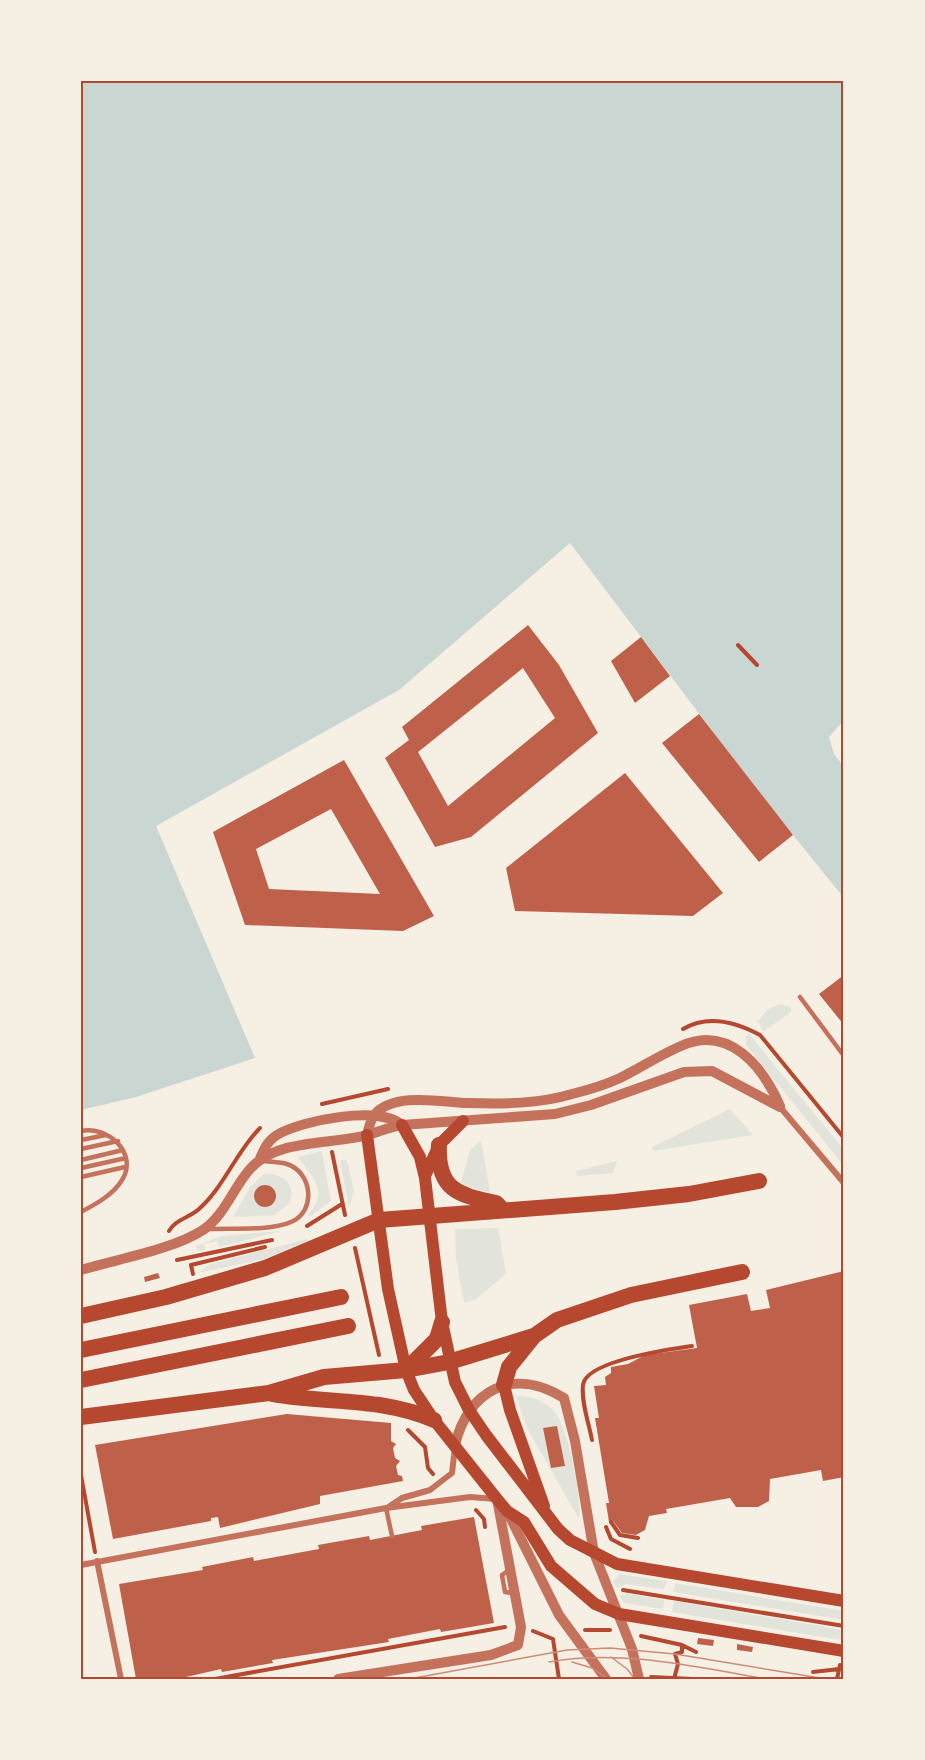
<svg xmlns="http://www.w3.org/2000/svg" width="925" height="1760" font-family="Cabin,sans-serif">
<style>
.green{fill:#e2e4dc}
.water{fill:#c9d6d2}
.building{fill:#bf614a;fill-rule:evenodd}
.lines{fill:none;stroke-linecap:round;stroke-linejoin:round}
.path{stroke:#b5482f;stroke-width:4}
.service{stroke:#c5725c;stroke-width:4.5}
.minor{stroke:#c5725c;stroke-width:6}
.tertiary{stroke:#c5725c;stroke-width:10}
.secondary{stroke:#b5482f;stroke-width:12}
.trunk{stroke:#b5482f;stroke-width:16}
.tram{stroke:#cf8b77;stroke-width:1.5}
.neatline{fill:none;stroke:#b5482f;stroke-width:2}
</style>
<rect width="100%" height="100%" fill="#f6efe4"/>
<path class="green" d="M780,1004L791,1007V1012L763,1032L758,1021L768,1009Z
M749,1034L844,1150V1166L746,1045V1036Z
M730,1109L753,1135L653,1151L652,1147Z
M481,1140L490,1192L467,1187L461,1182L470,1150Z
M322,1151L331,1201L311,1216L307,1215C332,1192 310,1175 298,1157Z
M340,1160H346L348,1164L354,1192L349,1207Z
M617,1161L613,1173L577,1176L576,1171Z
M264,1174C282,1172 298,1186 289,1204L274,1215L233,1217L251,1186Z
M498,1228L506,1274L476,1299L464,1303L456,1258L455,1229Z
M281,1231L219,1247L217,1241L204,1244L205,1250L198,1251L196,1246L222,1236Z
M307,1239L308,1241L264,1259L197,1273L211,1264Z
M516,1396C530,1396 544,1400 554,1411C568,1427 582,1498 579,1519L527,1428Z
M619,1574L667,1581L664,1589L626,1584L617,1588L613,1582Z
M675,1583L844,1611V1620L673,1592Z
M628,1594L664,1600L663,1609L624,1603L619,1596Z
M674,1601L843,1630L841,1640L672,1612Z"/>
<path class="water" d="M81,81H844V720L829,737L834,754L844,767V898L763,798L570,543L399,690L156,826L255,1058L136,1097L81,1110Z"/>
<path class="building" d="M528,625L559,665L598,733L471,837L435,847L385,758L409,740L402,727ZM523,668L555,718L448,806L418,752Z
M641,637L670,676L635,703L611,661Z
M699,714L793,835L759,862L662,743Z
M344,760L434,916L403,931L245,925L213,832ZM331,809L380,894L269,889L256,849Z
M625,773L723,893L693,916L515,911L506,868Z
M844,975V1025L819,994Z
M254 1196a11 11 0 1 1 22 0a11 11 0 1 1-22 0Z
M844,1271V1477L823,1481L821,1470L770,1479L769,1501L758,1507H736L730,1498L666,1509L667,1513L649,1516L645,1530L636,1535L622,1533L613,1521L609,1522L606,1503H609L595,1418H599L594,1386L606,1385L605,1377L611,1373V1367L628,1364L645,1355L697,1348L689,1305L747,1294L751,1311L770,1308L766,1290Z
M158,1273L160,1278L145,1282L144,1277Z
M287,1414L391,1423V1441L396,1444L393,1448L395,1458L400,1461L396,1466L398,1475L402,1476L403,1481L320,1496V1504L220,1528L218,1517L211,1518V1521L113,1539L95,1445Z
M557,1426L565,1466L551,1468L543,1428Z
M474,1517L494,1623L441,1632L440,1629L388,1639L389,1642L272,1660L273,1663L222,1672L221,1669L177,1679H136L119,1584L203,1570L202,1567L253,1557L254,1561L319,1549L318,1545L369,1536L370,1540L422,1530L421,1526Z
M698,1638L714,1640L713,1646L697,1644Z
M737,1644L753,1647L752,1652L737,1650Z"/>
<g class="lines">
<path class="path" d="M738,645L757,665
M683,1029C708,1014 736,1022 760,1035L844,1138
M322,1104L388,1089
M332,1152L345,1215
M307,1226L342,1204
M169,1231C176,1219 189,1218 199,1209C224,1187 236,1152 260,1128
M355,1248L379,1355
M177,1260L272,1240
M193,1274L191,1265L265,1247
M408,1430L425,1447L428,1468L433,1474
M592,1440C589,1424 581,1402 583,1385C586,1361 671,1349 692,1346
M81,1475L95,1552
M476,1510L484,1519L485,1527
M611,1522L620,1535L638,1538
M606,1527L611,1539L630,1549
M623,1590L844,1626
M585,1630H610
M533,1631L553,1639L559,1679
M641,1636L682,1645L696,1652
M813,1672L839,1669
M651,1677L693,1679
M215,1679L505,1627
M674,1679L678,1664L675,1654L682,1652V1645
M837,1679L840,1665"/>
<path class="service" d="M800,997L844,1056
M81,1131C107,1125 139,1153 122,1180C113,1195 96,1204 81,1212
M81,1140L106,1135
M81,1149L118,1141
M81,1160L123,1150
M81,1168L126,1158
M81,1177L125,1167
M209,1229C232,1228 271,1231 291,1222C317,1211 312,1172 287,1164C280,1162 271,1162 264,1161
M386,1508L392,1536
M509,1570L502,1575L505,1592L513,1593"/>
<path class="minor" d="M780,1107L844,1183
M387,1508L402,1498L430,1490L452,1473L455,1447
M97,1561L121,1679
M81,1565L386,1508L470,1497L496,1499"/>
<path class="tertiary" d="M367,1135C369,1128 370,1120 375,1114C395,1092 441,1102 468,1103C503,1104 539,1104 572,1094C588,1090 605,1085 620,1078C640,1068 660,1055 681,1046C729,1024 763,1067 780,1106
M259,1161C263,1151 267,1141 277,1135C302,1120 380,1105 402,1125
M81,1270C117,1259 172,1250 203,1230C225,1215 233,1188 250,1169C277,1138 332,1145 367,1135C379,1132 389,1127 402,1125L555,1114L591,1105L684,1072L712,1071L780,1107
M455,1445C468,1390 513,1366 564,1398L575,1441L594,1553L632,1649L639,1679
M507,1511L559,1615L606,1679
M338,1679L491,1655L518,1645L521,1627L497,1499"/>
<path class="secondary" d="M402,1125L420,1157L425,1178L442,1322L455,1382L469,1410L486,1435L558,1529L570,1540L617,1564L844,1601
M367,1135L388,1289L406,1370L414,1390L434,1420L497,1499L507,1511L524,1522L551,1566L595,1604L619,1614L844,1651
M425,1176L439,1145L463,1121
M504,1385L510,1410L544,1506"/>
<path class="trunk" d="M439,1145C437,1189 457,1195 496,1203L500,1207
M81,1316L166,1297L265,1268L379,1220L615,1202L689,1194L759,1181
M81,1350L341,1297
M406,1370L437,1339L442,1322
M81,1380L348,1326
M504,1385L509,1367L534,1336
M272,1394C327,1404 382,1397 434,1420
M81,1417L269,1393L324,1377L406,1370L449,1362L534,1336L557,1320L631,1295L742,1272"/>
<path class="tram" d="M611,1657L627,1669L635,1679
M549,1662C622,1649 695,1667 767,1679
M572,1662L592,1668L608,1679
M409,1679L567,1650L610,1648L675,1654L826,1679"/>
</g>
<rect width="925" height="1760" fill="none" stroke="#f6efe4" stroke-width="165"/>
<rect x="82" y="82" width="760" height="1596" class="neatline"/>
</svg>
